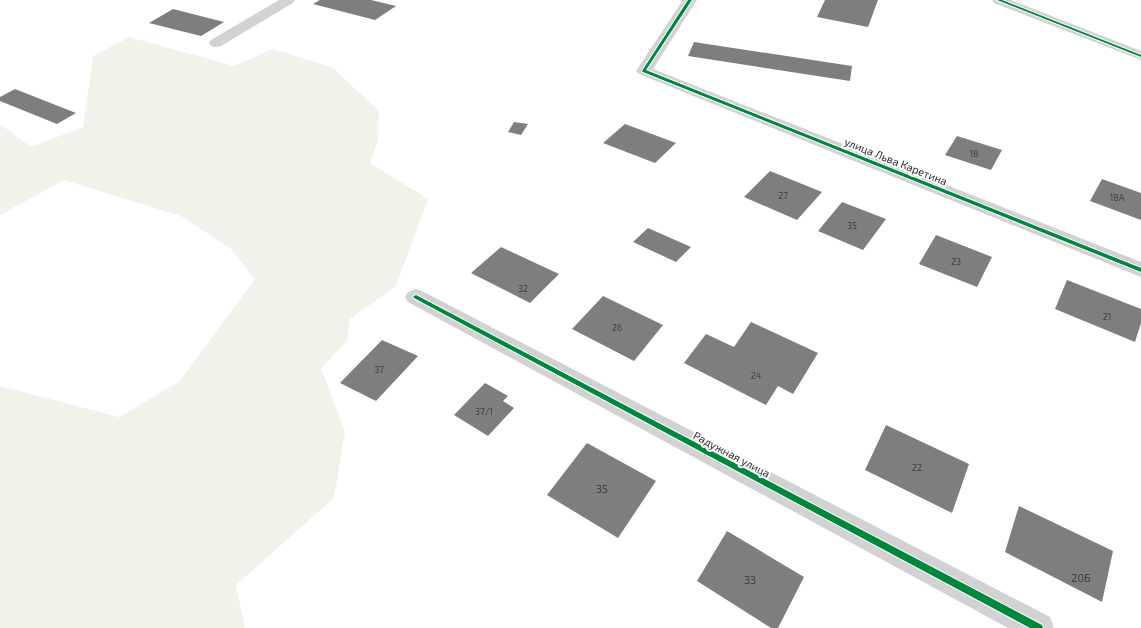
<svg xmlns="http://www.w3.org/2000/svg" width="1141" height="628" font-family="'Exo 2',sans-serif">
<style>
.green{fill:#f1f3eb}
.building{fill:#7e7e7e}
.lines{fill:none;stroke-linecap:round;stroke-linejoin:round}
.minor{fill:#d2d2d2;fill-rule:evenodd}
.cycleway-casing{stroke:#fff;stroke-width:2}
.cycleway{fill:#00873e;fill-rule:evenodd}
.labels{text-anchor:middle;dominant-baseline:central;stroke-width:4;stroke-linejoin:round;paint-order:stroke}
.number-label{font-size:9px;fill:#414141}
.street-label{font-size:11px;fill:#2d2d2d;stroke:#fff}
.near-number-label{font-size:11px;fill:#414141}
</style>
<rect width="100%" height="100%" fill="#fff"/>
<path class="green" d="M129,37L234,66L273,49L333,68L379,111L378,140L370,163L428,199L396,286L350,319L347,341L321,368L345,432L334,498L236,585L245,628H0V386L119,417L180,381L255,279L231,249L181,216L64,180L0,215V124L31,147L83,127L93,56Z"/>
<path class="building" d="M320,0H371L396,6L375,20L313,4Z
M825,0H878L868,27L817,17Z
M173,9L224,22L201,36L149,23Z
M694,42L852,66L850,81L688,56Z
M15,89L76,113L57,124L0,101V97Z
M514,122L528,124L521,135L508,132Z
M625,124L676,143L655,163L603,143Z
M957,136L1002,150L991,170L945,155Z
M770,171L822,192L797,220L744,197Z
M1102,179L1141,193V220L1090,201Z
M842,202L886,219L863,250L818,231Z
M648,228L691,247L676,262L633,242Z
M936,235L992,257L977,287L919,264Z
M501,247L559,274L530,303L471,273Z
M1067,280L1141,309V323L1135,342L1055,309Z
M603,296L663,325L634,361L572,329Z
M751,322L818,353L793,394L778,386L766,405L684,363L706,334L734,347Z
M382,340L418,356L376,401L340,383Z
M485,383L508,396L503,401L514,408L488,436L454,415Z
M886,425L969,464L952,513L865,470Z
M587,443L656,481L618,538L547,495Z
M1019,506L1113,551L1102,602L1005,552Z
M727,531L804,577L778,628H771L697,581Z"/>
<g class="lines">
<path class="minor" d="M279,0H295L293,3L221,46L216,47L211,46L209,43L211,40Z
M683,0H697L653,69L1141,262V277L639,74L636,71Z
M992,0H1011L1141,51V60L994,3Z
M416,289L424,292L1050,617L1054,628H1008L408,302L405,297L408,292Z"/>
<g class="cycleway-casing">
<path id="cycleway" d="M688,0H692L646,70L1141,268V272L643,72L642,71Z
M997,0H1002L1141,55V57Z
M416,295L1042,625L1043,628H1030L414,298L413,297L414,296Z"/>
</g>
<use href="#cycleway" class="cycleway"/>
</g>
<g class="labels">
<g class="number-label">
<text x="974" y="153">18</text>
<text x="783" y="195">27</text>
<text x="1117" y="197">18А</text>
<text x="852" y="225">35</text>
<text x="956" y="261">23</text>
<text x="523" y="288">32</text>
<text x="1107" y="316">21</text>
<text x="617" y="327">26</text>
<text x="379" y="369">37</text>
<text x="756" y="375">24</text>
<text x="484" y="411">37/1</text>
<text x="917" y="467">22</text>
</g>
<g class="street-label">
<text transform="translate(896 161) rotate(22)">улица Льва Каретина</text>
<text transform="translate(732 454) rotate(28)">Радужная улица</text>
</g>
<g class="near-number-label">
<text x="602" y="488">35</text>
<text x="1081" y="577">20Б</text>
<text x="750" y="579">33</text>
</g>
</g>
</svg>
